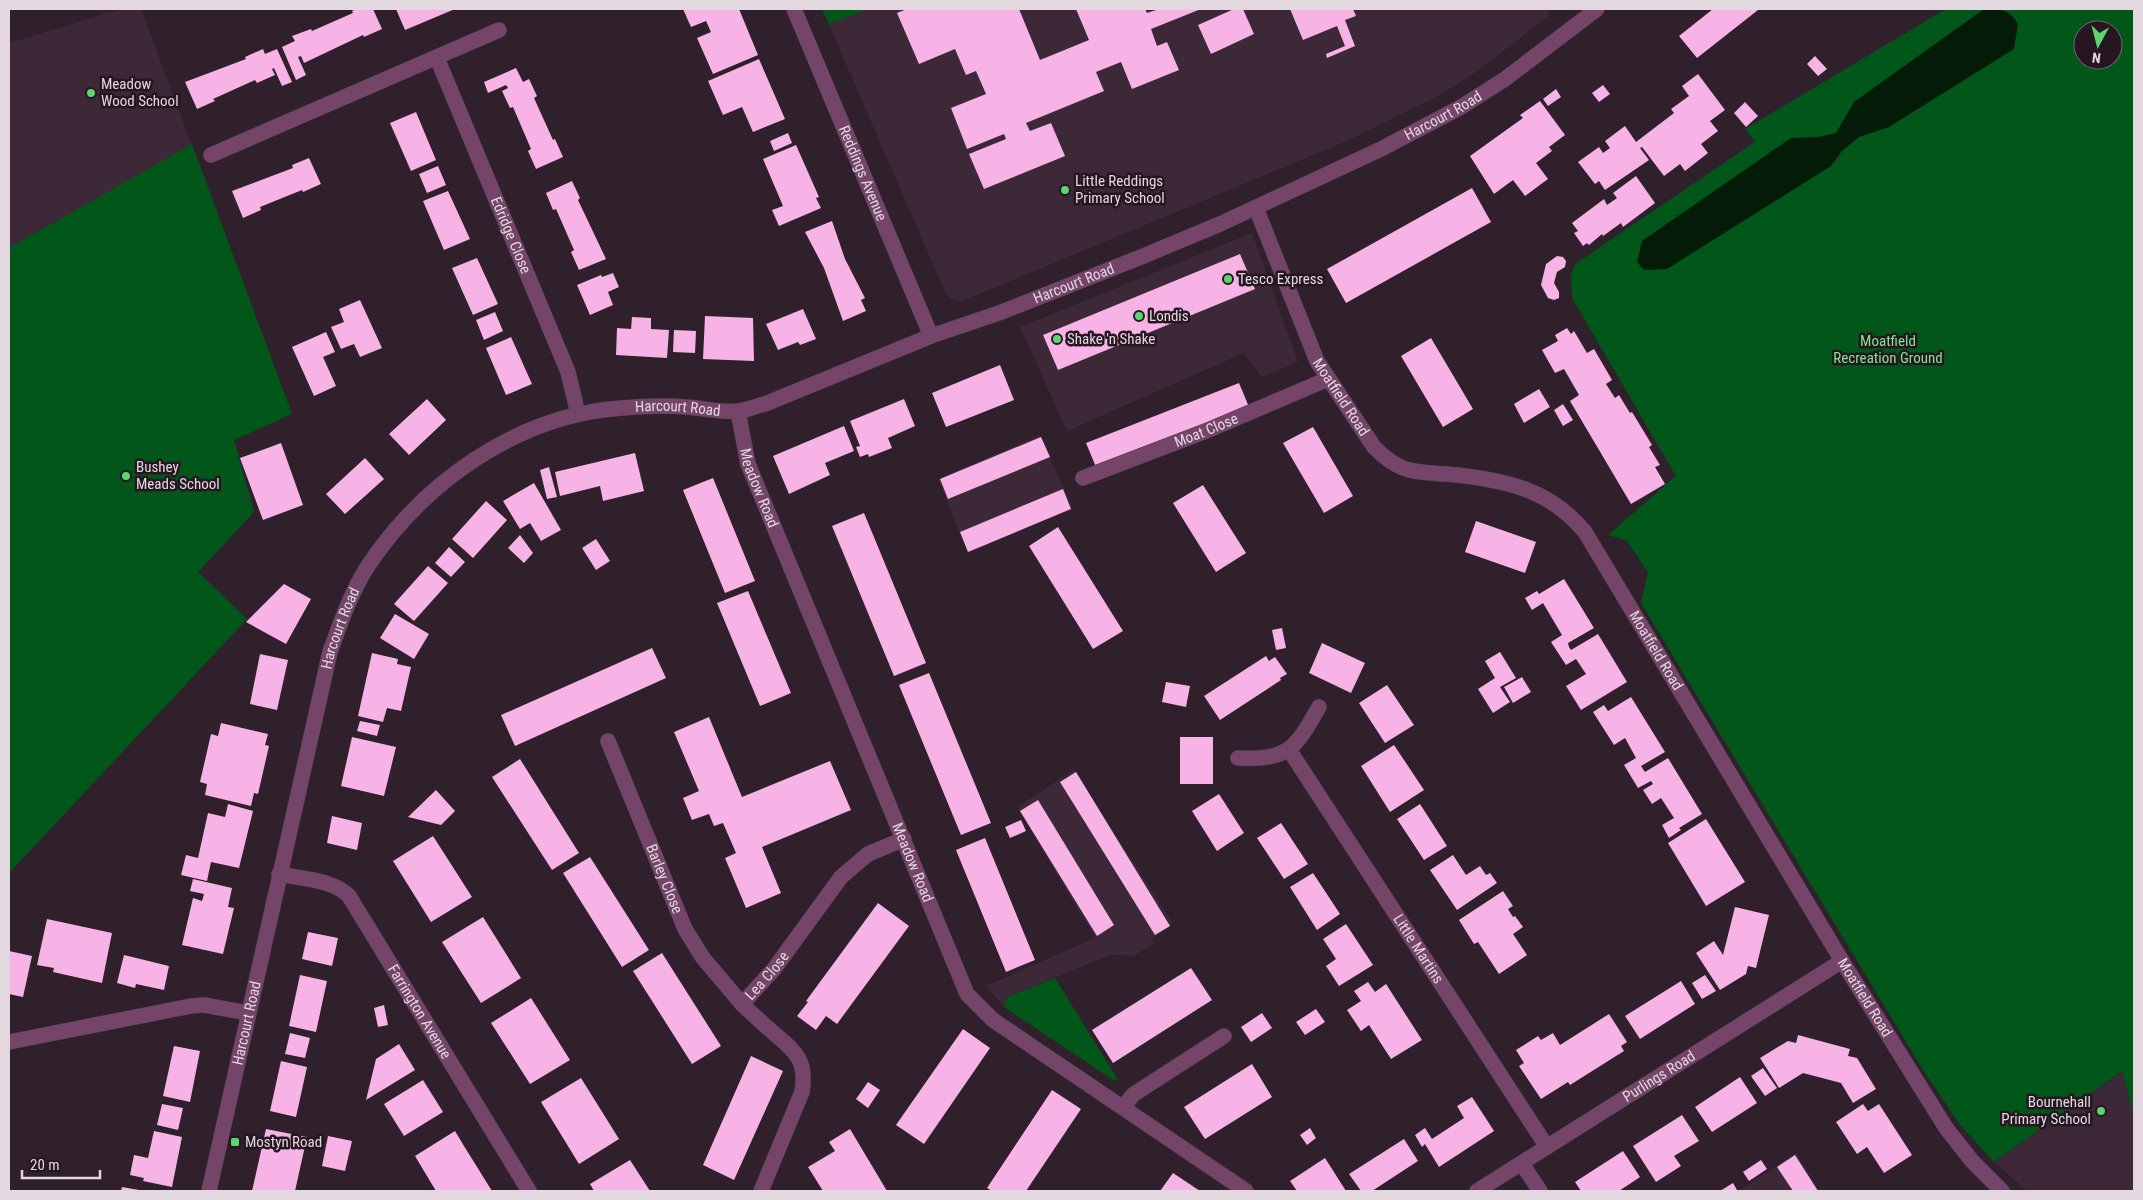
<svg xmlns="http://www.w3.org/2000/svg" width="2143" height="1200" font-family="'Roboto Condensed',sans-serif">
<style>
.built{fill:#3c2837}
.green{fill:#015719;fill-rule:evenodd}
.water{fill:#041c07}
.building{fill:#f7b3e5}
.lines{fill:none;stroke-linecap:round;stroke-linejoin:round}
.minor-casing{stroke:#4c3d48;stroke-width:16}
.minor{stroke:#744469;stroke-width:15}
.poi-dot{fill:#5cd56d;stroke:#251621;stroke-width:2}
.labels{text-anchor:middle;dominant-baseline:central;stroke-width:5;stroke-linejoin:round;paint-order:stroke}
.poi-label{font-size:15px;fill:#e3d8df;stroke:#251621;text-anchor:start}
.street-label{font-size:15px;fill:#e3d8df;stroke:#251621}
.park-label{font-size:15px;fill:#82e78c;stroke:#251621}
</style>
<rect width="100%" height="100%" fill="#2f202b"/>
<path class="built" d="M122,9H141L292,414L234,440L254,512L198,572L247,619L9,873V43Z
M822,9H1547L1550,15L1476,72L1440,95L1347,141L960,302L953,300L946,294Z
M1252,233L1298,362L1262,377L1244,353L1067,431L1020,327Z
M1040,435L1072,507L968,553L938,479Z
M1074,770L1173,924L1151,939L1154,943L1134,956L1110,955L1007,997L1004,1007L986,986L1095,938L1017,807Z
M2134,1063V1191H2027L1994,1162Z
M1796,1153L1819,1191H1739Z"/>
<path class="green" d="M822,9H868L829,24Z
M1946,9H2134V1116L2122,1071L1994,1162L1961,1126L1923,1070L1641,603L1648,572L1626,540L1608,535L1676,476L1572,298L1571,274L1575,264L1755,142L1745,129ZM2083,30H2113V60H2083Z
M192,144L292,414L234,440L254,512L198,572L247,619L9,873V248Z
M1055,978L1118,1080H1113L1004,1007L1007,997Z"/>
<path class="water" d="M1984,9C2000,9 2009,9 2018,24L2014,49L1889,127L1859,137L1842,151L1831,166L1667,269L1644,270L1637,262L1642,241L1791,138L1818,137L1836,133L1854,102Z"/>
<path class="building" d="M356,9H373L382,29L364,37L363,35L304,63L301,56L298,57L306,75L296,80L282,47L295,41L292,36L311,29L312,31L353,13L352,11Z
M396,9H455L405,30Z
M683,9H739L758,55L713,74L697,38L711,32L706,21L691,27Z
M907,9H1019L1040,60L1089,40L1076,9H1145L1147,13L1159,9H1201L1151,29L1157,46L1167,42L1179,70L1132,89L1121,62L1096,72L1104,91L1026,123L1030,131L1051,123L1065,156L984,189L969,154L1006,139L1004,134L967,149L951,108L986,94L976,71L966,75L955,49L919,64L897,13Z
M1234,9H1243L1254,34L1211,54L1198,25Z
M1290,9H1353L1356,16L1345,20L1355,46L1327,58L1326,54L1345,46L1337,26L1303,40Z
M1713,9L1758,10L1697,58L1679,36Z
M263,49L265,54L277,49L292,82L282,86L274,68L272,69L275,75L257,83L255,80L213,99L215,101L197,109L185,82L246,59L245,57Z
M1815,56L1827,69L1818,76L1807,64Z
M759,59L785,119L753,132L742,107L723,115L708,81Z
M516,68L523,82L529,79L537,96L534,98L553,140L555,139L563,157L536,169L528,151L531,149L513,107L510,108L502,91L508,88L506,85L488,93L484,82Z
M1698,74L1725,110L1710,121L1718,131L1701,144L1708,153L1685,171L1680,164L1664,176L1642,147L1640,148L1649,160L1605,190L1599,181L1595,184L1578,162L1599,147L1603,153L1610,148L1605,141L1625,126L1636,142L1674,113L1671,109L1689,96L1682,86Z
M1603,85L1610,94L1599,102L1592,93Z
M1556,89L1561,97L1548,106L1543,99Z
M1540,101L1565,135L1549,147L1552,151L1536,163L1548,179L1525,196L1513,180L1494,194L1470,156L1523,118L1520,115Z
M1745,102L1758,116L1746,127L1734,113Z
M416,112L436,160L411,171L390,123Z
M788,133L792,143L774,151L770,141Z
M796,145L819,197L816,198L821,208L779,226L772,210L783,206L763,159Z
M309,158L321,184L303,192L302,190L260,207L261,210L243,218L232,191L293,168L292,165Z
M438,166L446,185L427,193L419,174Z
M1636,176L1655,203L1623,227L1621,223L1603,236L1602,234L1589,245L1587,243L1583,246L1574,233L1578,231L1572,223L1604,199L1607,205L1617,198L1613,193Z
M572,181L580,198L578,200L606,259L579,270L571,252L574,250L556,209L553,210L546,193Z
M1472,188L1491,222L1346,303L1327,269Z
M448,191L470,239L444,250L423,201Z
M832,221L845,259L865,298L861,300L866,311L843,321L824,268L805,232Z
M1240,254L1255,289L1058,370L1043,335Z
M1557,256L1563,257L1566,261L1565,267L1557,272L1554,283L1559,292V298L1554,300L1548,298L1541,285L1546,264Z
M477,258L498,304L473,315L452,268Z
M613,273L619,287L608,292L613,305L590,315L577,285L601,275L602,277Z
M360,300L382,348L360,357L354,344L341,349L331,327L344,322L339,309Z
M803,309L816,339L800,345L798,342L778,350L766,324Z
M495,312L503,331L484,340L476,320Z
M705,316L753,318L754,361L703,359Z
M632,317L651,318V329L669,330L667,358L616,355L617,328L631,329Z
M1567,328L1571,334L1574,331L1587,353L1594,349L1612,380L1606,384L1615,398L1619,395L1630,413L1632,412L1652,445L1649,447L1660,465L1655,467L1665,484L1631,504L1570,401L1579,395L1564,369L1555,373L1542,350L1558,341L1555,335Z
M674,330L696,331L695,353L673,352Z
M326,332L335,352L323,357L336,386L314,396L292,347Z
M511,337L532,384L506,395L486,348Z
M1431,338L1473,409L1443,427L1401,356Z
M1000,365L1014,400L946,427L932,393Z
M1239,383L1249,407L1096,467L1086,443Z
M1539,389L1550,407L1524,423L1514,404Z
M427,399L446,420L409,455L389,434Z
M904,399L915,426L888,438L892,448L869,457L868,454L860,457L856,447L860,446L850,421Z
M1563,404L1573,420L1563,426L1554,410Z
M844,426L854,451L825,463L830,475L789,494L773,456Z
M1313,427L1353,496L1324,513L1283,443Z
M1041,437L1050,457L948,499L940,479Z
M281,443L303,505L263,520L240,458Z
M635,453L644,491L603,501L600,486L560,496L555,472Z
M365,458L384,479L345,514L326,494Z
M549,467L557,497L547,499L540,470Z
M713,478L755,581L725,593L683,490Z
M534,483L561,530L541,541L530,523L520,529L503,501Z
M1203,485L1246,553L1216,572L1173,503Z
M1063,489L1071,509L968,552L960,532Z
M486,501L507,520L473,558L452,539Z
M864,513L926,663L894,676L832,526Z
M1476,521L1536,542L1525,573L1465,552Z
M1058,527L1123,631L1093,649L1029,546Z
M520,535L533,553L524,563L508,548Z
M596,539L610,561L596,570L582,548Z
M449,547L465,562L451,577L435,563Z
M428,566L448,583L414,621L394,604Z
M1564,579L1594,628L1568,643L1569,647L1571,650L1598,634L1627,682L1581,710L1566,686L1586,674L1576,659L1566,665L1551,642L1562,635L1543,603L1532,610L1525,598L1537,591L1539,594Z
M284,584L311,599L286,644L246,622Z
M748,591L791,693L760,706L717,603Z
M395,614L429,634L414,659L380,638Z
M1282,628L1286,648L1276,650L1272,630Z
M1322,643L1365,663L1351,693L1309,673Z
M652,648L666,678L515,746L501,715Z
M1500,652L1516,678L1500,687L1510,702L1493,713L1478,689L1495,678L1485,661Z
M372,653L398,659L397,664L411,667L401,711L387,708L383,722L358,716Z
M260,654L288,660L277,710L250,704Z
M1266,656L1269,661L1275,657L1287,674L1280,678L1281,680L1220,720L1204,696Z
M929,673L991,823L961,835L899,685Z
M1522,677L1531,692L1513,703L1504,687Z
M1166,682L1190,686L1186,707L1162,702Z
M1387,685L1414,725L1385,743L1359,703Z
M1631,697L1665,752L1641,766L1645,772L1668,758L1702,814L1679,828L1681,830L1669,838L1662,825L1674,818L1661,798L1652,804L1643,790L1653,784L1651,781L1638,788L1624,765L1636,758L1625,738L1614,745L1593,712L1604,705L1608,711Z
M709,717L742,797L830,761L851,810L762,847L781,893L746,908L725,858L736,853L723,823L714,826L709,814L692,820L683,798L699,791L674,732Z
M360,721L380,725L377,736L357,731Z
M221,723L268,734L265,745L269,746L258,794L254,793L251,806L205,795L207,784L200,782L211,734L218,736Z
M352,737L396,747L384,796L341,786Z
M1180,737H1213V784H1180Z
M1394,745L1424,790L1390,812L1361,766Z
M520,759L579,853L552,870L492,777Z
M1076,772L1170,926L1155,935L1060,782Z
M436,790L455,811L441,825L408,817Z
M1219,794L1244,833L1217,851L1192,811Z
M1038,800L1114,925L1097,936L1020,811Z
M228,804L253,811L239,868L211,862L207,881L181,875L186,855L198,858L208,813L225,817Z
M1420,804L1447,846L1424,860L1397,819Z
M332,816L362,823L357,850L327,843Z
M1706,819L1745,882L1706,906L1668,843Z
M1021,820L1026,831L1010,838L1005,827Z
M1281,823L1308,864L1284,879L1257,838Z
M433,836L472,897L431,922L393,861Z
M985,838L1035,960L1006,972L956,850Z
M1453,855L1466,875L1480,866L1486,875L1490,873L1497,883L1457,910L1430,870Z
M590,857L649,950L622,967L563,873Z
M1313,873L1340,914L1317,930L1290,887Z
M193,879L232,888L228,907L234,908L223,954L182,945L193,898L202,901L204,894L190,891Z
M1503,891L1513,906L1508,909L1513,917L1515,916L1523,927L1513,934L1527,955L1499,974L1478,942L1474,944L1459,920Z
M878,903L909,926L837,1024L826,1016L816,1030L797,1016L808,1002L806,1001Z
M1735,907L1769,915L1756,968L1748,966L1746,974L1720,990L1696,953L1714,941L1723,955Z
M483,917L521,978L481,1003L442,942Z
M47,919L112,933L102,983L53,972L54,968L37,965Z
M1346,924L1373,965L1339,986L1326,966L1336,959L1323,939Z
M308,932L338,938L332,966L302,959Z
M9,951L32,956L23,997L9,994Z
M662,953L721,1046L692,1064L633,971Z
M124,955L169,966L164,990L136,984L135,988L117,983Z
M1191,968L1212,1000L1113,1063L1092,1030Z
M300,975L327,981L316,1032L289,1026Z
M1705,975L1716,991L1702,999L1692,983Z
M1681,981L1695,1004L1640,1039L1625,1016Z
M1368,982L1375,992L1386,984L1422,1040L1391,1059L1369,1025L1361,1031L1347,1010L1361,1001L1354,991Z
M531,998L570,1060L530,1084L491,1023Z
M384,1005L388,1025L378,1027L374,1008Z
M1316,1009L1325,1022L1305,1035L1296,1022Z
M1262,1013L1272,1028L1251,1042L1241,1027Z
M1609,1014L1627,1042L1621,1046L1624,1051L1570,1085L1568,1082L1541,1099L1519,1066L1524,1063L1516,1050L1538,1036L1541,1040L1553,1033L1560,1045Z
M963,1029L990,1048L924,1144L896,1125Z
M290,1033L310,1038L305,1058L285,1054Z
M1798,1035L1850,1049L1848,1056L1857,1058L1876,1089L1853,1103L1841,1083L1803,1073L1779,1088L1760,1058L1788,1041L1796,1043Z
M399,1044L415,1070L366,1100L376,1059Z
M174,1046L200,1051L190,1102L163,1096Z
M751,1056L783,1071L734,1180L703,1165Z
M281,1061L307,1067L296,1117L270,1111Z
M1252,1064L1272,1097L1205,1139L1184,1107Z
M1763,1068L1777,1088L1765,1096L1751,1076Z
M1740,1077L1757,1103L1712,1132L1695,1107Z
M581,1078L619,1139L579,1164L541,1102Z
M423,1080L443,1112L404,1136L384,1104Z
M868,1082L880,1090L868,1108L856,1099Z
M1052,1090L1081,1109L1026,1191H992L987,1188Z
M1472,1097L1494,1131L1439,1167L1425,1144L1422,1147L1415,1135L1425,1128L1432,1139L1464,1118L1457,1106Z
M162,1104L183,1108L178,1130L157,1125Z
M1863,1104L1868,1111L1879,1104L1912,1155L1884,1173L1867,1147L1857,1154L1836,1122Z
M1682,1115L1699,1141L1674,1156L1681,1166L1656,1182L1633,1146Z
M1310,1128L1316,1138L1307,1145L1300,1135Z
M266,1129L307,1137L295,1191H252Z
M850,1129L887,1191H823L808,1167L835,1151L829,1142Z
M154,1131L182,1137L172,1187L143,1181L144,1178L130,1175L134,1155L148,1158Z
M455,1131L464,1146L492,1191H436L415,1156Z
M328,1136L352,1141L345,1171L322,1166Z
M1404,1139L1418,1161L1372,1191H1361L1349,1174Z
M1623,1151L1640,1177L1619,1191H1581L1575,1182Z
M1795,1155L1818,1191H1793L1777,1167Z
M1325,1158L1346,1191H1297L1290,1181Z
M630,1160L650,1191H594L590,1184Z
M1761,1160L1767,1169L1749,1181L1743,1172Z
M1173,1173L1200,1191H1160Z
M1733,1183L1737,1190L1736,1191H1720Z
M122,1187L139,1190V1191H121Z"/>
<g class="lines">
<g class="minor-casing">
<g id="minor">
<path id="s1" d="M794,9L931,336"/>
<path id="s2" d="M437,58L568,372L578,414"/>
<path d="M211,155L499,30"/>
<path id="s3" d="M1256,208L1317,361L1374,447C1403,477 1419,471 1457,475C1509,481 1550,490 1585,532L1842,961L1946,1128L1972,1161L2002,1191"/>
<path id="s4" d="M738,411L748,464L967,994L993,1020L1246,1191"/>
<path id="s5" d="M1083,478L1206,431L1328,379"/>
<path id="s6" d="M608,741L685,929L703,958L742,1004"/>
<path id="s7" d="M1290,751L1547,1147"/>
<path d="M1238,758C1289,760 1295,749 1319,707"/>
<path id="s8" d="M279,874C302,879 332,879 349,896L529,1191"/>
<path d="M9,1042L191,1006L204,1005L248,1013"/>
<path d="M1123,1107L1134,1094L1224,1036"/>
<path d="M1522,1164L1540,1191"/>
<path id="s9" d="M209,1191L330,652C340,624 350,595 366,569C422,483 517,415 622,408C643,406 665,405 686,407C703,408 722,413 739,411C747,410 756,406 765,404L931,336L999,313L1141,257L1220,224L1381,149L1461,107L1505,79L1597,9"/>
<path id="s10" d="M761,1191L802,1092C808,1056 791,1049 768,1028C759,1020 750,1012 742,1004L774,969L841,877L868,854L904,839"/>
<path id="s11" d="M1477,1191L1842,961"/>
</g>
</g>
<use href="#minor" class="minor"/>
</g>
<g class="poi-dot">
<circle cx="91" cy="93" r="5"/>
<circle cx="1065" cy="190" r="5"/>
<circle cx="1228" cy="279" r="5"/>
<circle cx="1139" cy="316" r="5"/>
<circle cx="1057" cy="339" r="5"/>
<circle cx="126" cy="476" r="5"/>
<circle cx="2101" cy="1111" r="5"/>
<rect x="230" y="1137" width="10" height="10" rx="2.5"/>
</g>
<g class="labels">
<g class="poi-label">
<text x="101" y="84">Meadow<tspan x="101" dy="17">Wood School</tspan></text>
<text x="1075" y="181">Little Reddings<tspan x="1075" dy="17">Primary School</tspan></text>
<text x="1238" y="279">Tesco Express</text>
<text x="1149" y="316">Londis</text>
<text x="1067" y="339">Shake 'n Shake</text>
<text x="136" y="467">Bushey<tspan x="136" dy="17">Meads School</tspan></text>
<text x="2091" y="1102" text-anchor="end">Bournehall<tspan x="2091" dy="17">Primary School</tspan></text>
<text x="245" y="1142">Mostyn Road</text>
</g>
<g class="street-label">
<text stroke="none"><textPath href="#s9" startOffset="1838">Harcourt Road</textPath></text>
<text stroke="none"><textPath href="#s1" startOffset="178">Reddings Avenue</textPath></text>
<text stroke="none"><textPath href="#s2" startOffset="192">Edridge Close</textPath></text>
<text stroke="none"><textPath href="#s9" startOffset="1432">Harcourt Road</textPath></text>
<text stroke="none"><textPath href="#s3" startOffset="208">Moatfield Road</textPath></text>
<text stroke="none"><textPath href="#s9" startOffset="1012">Harcourt Road</textPath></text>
<text stroke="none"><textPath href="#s5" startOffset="132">Moat Close</textPath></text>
<text stroke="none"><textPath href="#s4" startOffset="80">Meadow Road</textPath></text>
<text stroke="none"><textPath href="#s9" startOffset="578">Harcourt Road</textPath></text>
<text stroke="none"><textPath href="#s3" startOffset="641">Moatfield Road</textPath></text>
<text stroke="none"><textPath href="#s4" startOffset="485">Meadow Road</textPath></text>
<text stroke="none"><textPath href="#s6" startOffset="149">Barley Close</textPath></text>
<text stroke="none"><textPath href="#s7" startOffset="236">Little Martins</textPath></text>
<text stroke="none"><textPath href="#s10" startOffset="258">Lea Close</textPath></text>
<text stroke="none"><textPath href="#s3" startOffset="1046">Moatfield Road</textPath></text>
<text stroke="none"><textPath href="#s8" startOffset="210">Farrington Avenue</textPath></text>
<text stroke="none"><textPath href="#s9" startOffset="172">Harcourt Road</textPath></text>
<text stroke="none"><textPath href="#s11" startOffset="215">Purlings Road</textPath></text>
</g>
<g class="park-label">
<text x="1888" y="341">Moatfield<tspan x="1888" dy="17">Recreation Ground</tspan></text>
</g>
</g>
<rect width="2143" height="1200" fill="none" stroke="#e3d8df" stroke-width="20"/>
<g transform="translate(2098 45) rotate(187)"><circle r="24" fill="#251621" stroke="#71646d"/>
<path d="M0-4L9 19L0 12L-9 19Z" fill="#5cd56d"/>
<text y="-8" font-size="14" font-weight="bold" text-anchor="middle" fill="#e3d8df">N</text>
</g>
<path d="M22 1170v8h78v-8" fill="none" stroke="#e3d8df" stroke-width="2.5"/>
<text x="30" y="1170" font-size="15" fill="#e3d8df" stroke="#251621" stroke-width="4" paint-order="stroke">20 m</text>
</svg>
